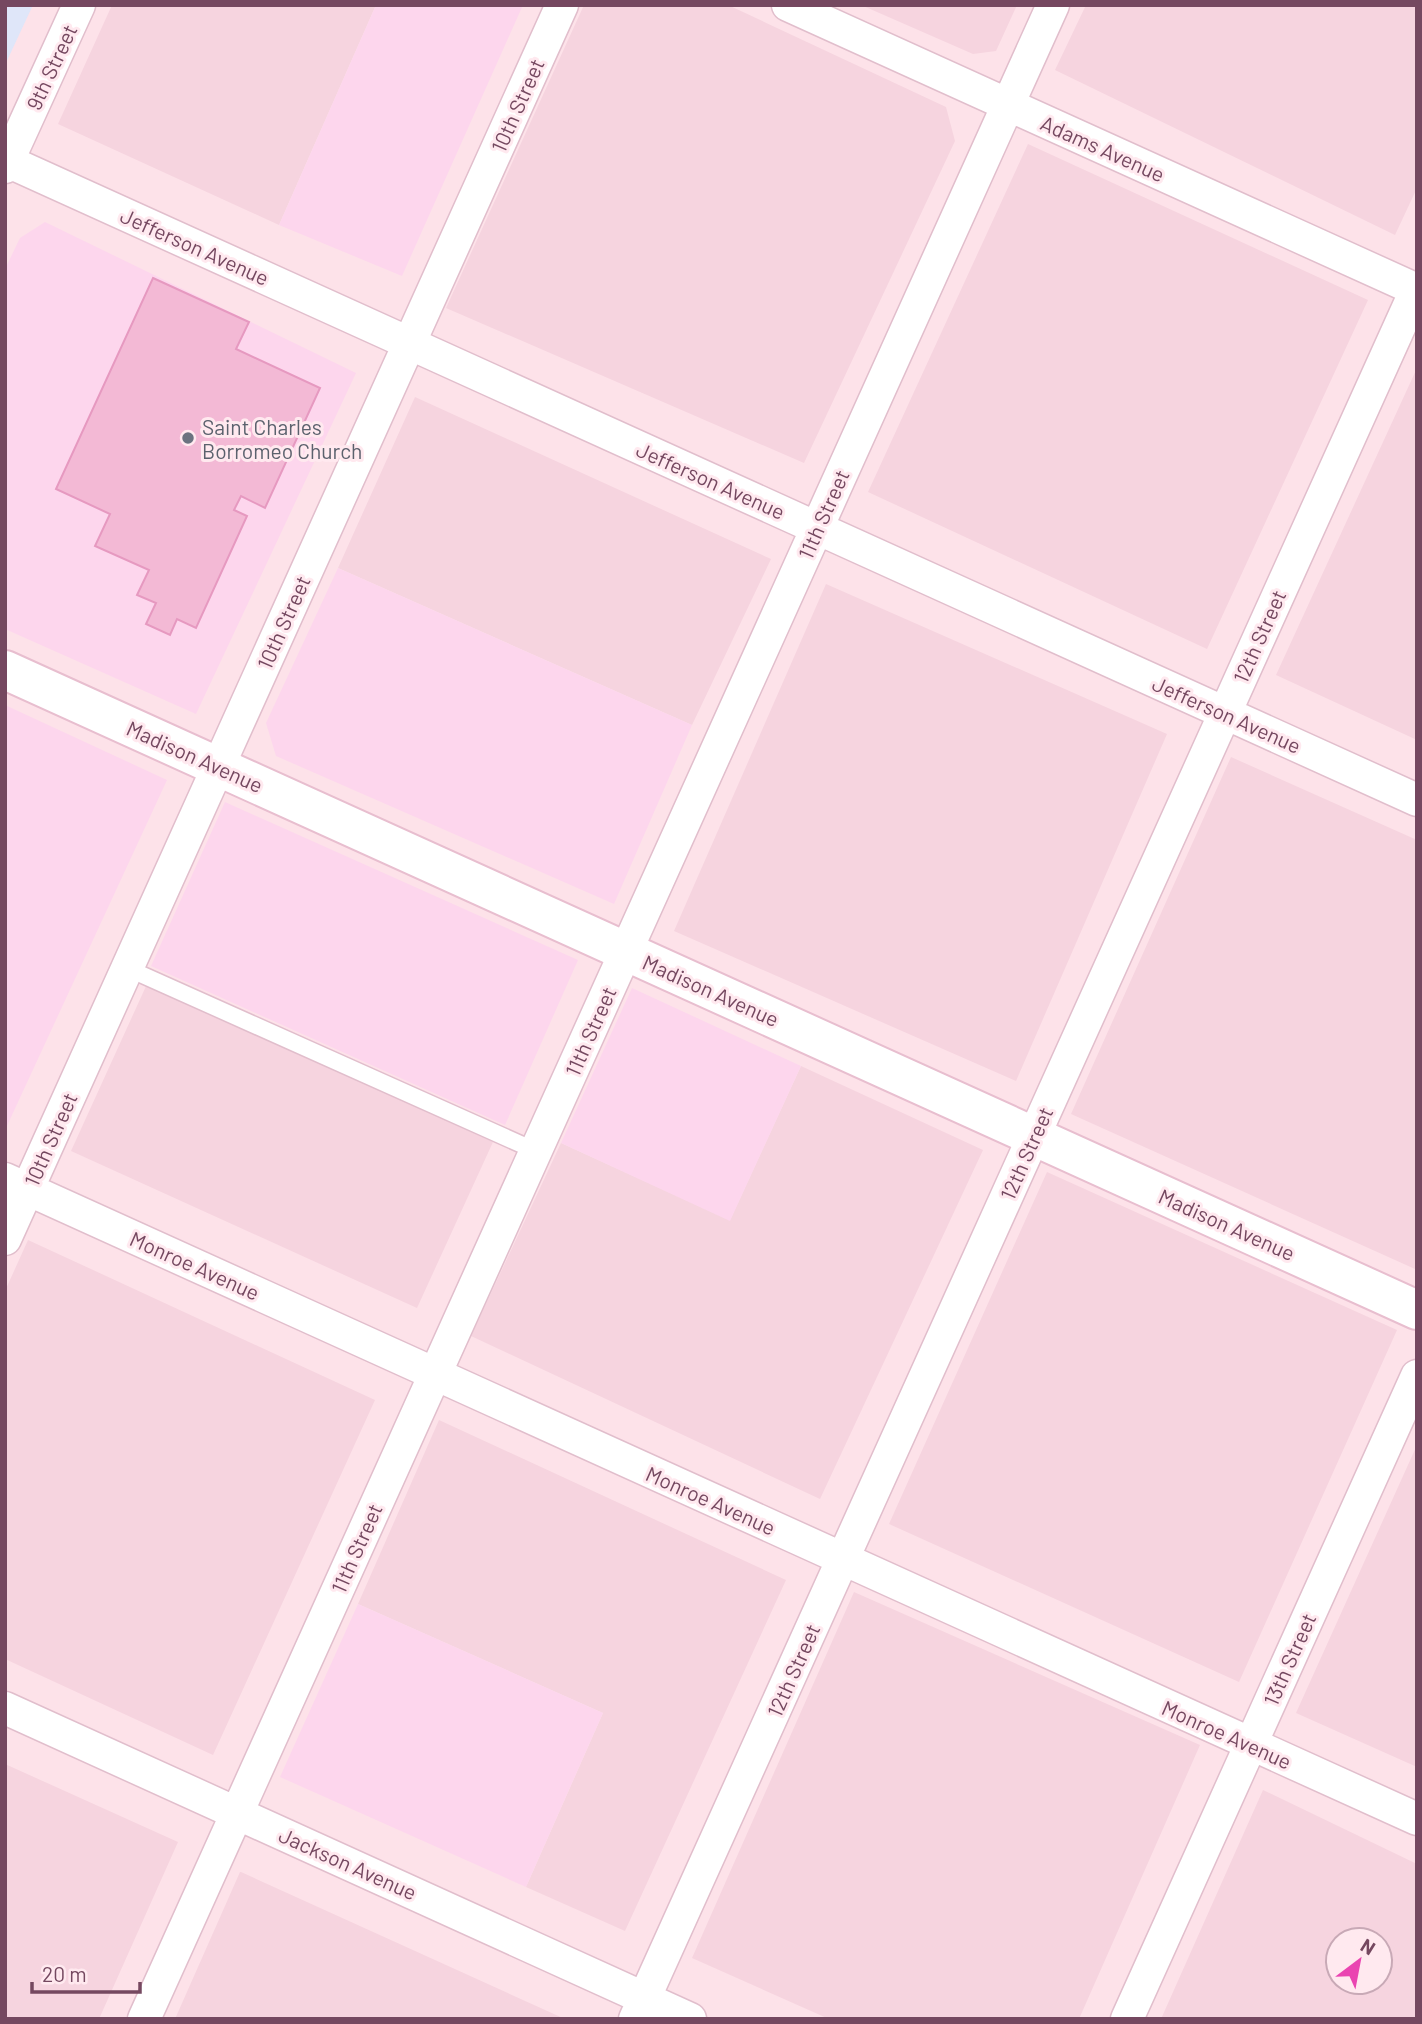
<svg xmlns="http://www.w3.org/2000/svg" width="1422" height="2024" font-family="Barlow,sans-serif">
<style>
.residential{fill:#f6d4df;fill-rule:evenodd}
.commercial{fill:#fdd6ed}
.education{fill:#dfe6f9}
.building{fill:#f3b9d5;stroke:#e699c0;stroke-width:2}
.lines{fill:none;stroke-linecap:round;stroke-linejoin:round}
.lane-casing{stroke:#e1becc;stroke-width:19}
.street-casing{stroke:#e1becc;stroke-width:35}
.secondary-casing{stroke:#e8becf;stroke-width:42}
.lane{stroke:#fff;stroke-width:16}
.street{stroke:#fff;stroke-width:32}
.secondary{stroke:#fff;stroke-width:38}
.worship-dot{fill:#6b7280;stroke:#ffe9ef;stroke-width:2.5}
.labels{text-anchor:middle;dominant-baseline:central;stroke-width:6;stroke-linejoin:round;paint-order:stroke}
.street-label{font-size:21px;fill:#754860;stroke:#ffe9ef}
.worship-label{font-size:21px;fill:#5b616d;stroke:#ffe9ef;text-anchor:start}
</style>
<rect width="100%" height="100%" fill="#fde2e9"/>
<path class="residential" d="M112,5H376L279,225L58,124Z
M584,5H728L946,107L955,141L804,463L446,308Z
M861,5H1017L996,51L973,54Z
M1086,5H1417V188L1395,235L1055,70Z
M1028,144L1368,300L1207,649L868,492Z
M1417,368V740L1276,675Z
M415,397L771,559L692,725L338,568Z
M826,584L1167,734L1016,1081L674,931Z
M1231,757L1417,840L1415,1269L1071,1114Z
M147,984L493,1142L417,1308L71,1151Z
M801,1066L983,1150L820,1499L471,1336L561,1143L730,1220Z
M1047,1172L1397,1330L1239,1682L889,1524Z
M28,1240L375,1400L213,1755L5,1659V1291Z
M439,1420L786,1580L625,1931L526,1887L603,1713L358,1604Z
M1417,1445V1767L1296,1713Z
M854,1592L1200,1745L1079,2019H829L692,1958Z
M5,1764L178,1842L99,2019H5Z
M1263,1790L1417,1864V2019H1161ZM1338,1940H1380V1982H1338Z
M240,1872H241L565,2019H175Z"/>
<path class="commercial" d="M376,5H523L402,276L279,225Z
M45,222L356,373L196,714L5,629V269L20,238Z
M338,568L692,725L614,904L276,756L266,723Z
M5,705L167,780L6,1128H5Z
M225,802L578,960L505,1125L151,966Z
M632,988L801,1066L730,1221L561,1143Z
M358,1604L603,1713L526,1887L280,1777Z"/>
<path class="education" d="M5,5H33L5,65Z"/>
<path class="building" d="M153,278L249,322L236,349L320,388L265,508L241,496L234,510L247,516L196,628L177,619L170,635L146,624L156,603L137,595L149,570L95,546L110,514L56,489Z"/>
<g class="lines">
<g class="lane-casing">
<path id="lane" d="M127,968L536,1151"/>
</g>
<g class="street-casing">
<path id="street" d="M788,5L1417,290
M5,160L1417,800
M5,167L79,5
M5,1179L1417,1819
M5,1239L562,5
M5,1708L690,2019
M144,2019L1053,5
M635,2019L1417,288
M1127,2019L1417,1376"/>
</g>
<g class="secondary-casing">
<path id="secondary" d="M5,670L1417,1310"/>
</g>
<use href="#lane" class="lane"/>
<use href="#street" class="street"/>
<use href="#secondary" class="secondary"/>
</g>
<circle class="worship-dot" cx="188" cy="438" r="7"/>
<g class="labels">
<g class="street-label">
<text transform="translate(51 67) rotate(-65)">9th Street</text>
<text transform="translate(517 105) rotate(-66)">10th Street</text>
<text transform="translate(1103 148) rotate(24)">Adams Avenue</text>
<text transform="translate(195 246) rotate(24)">Jefferson Avenue</text>
<text transform="translate(711 480) rotate(24)">Jefferson Avenue</text>
<text transform="translate(823 514) rotate(-66)">11th Street</text>
<text transform="translate(283 622) rotate(-66)">10th Street</text>
<text transform="translate(1259 636) rotate(-66)">12th Street</text>
<text transform="translate(1227 714) rotate(24)">Jefferson Avenue</text>
<text transform="translate(195 756) rotate(24)">Madison Avenue</text>
<text transform="translate(711 990) rotate(24)">Madison Avenue</text>
<text transform="translate(590 1031) rotate(-66)">11th Street</text>
<text transform="translate(50 1139) rotate(-66)">10th Street</text>
<text transform="translate(1026 1153) rotate(-66)">12th Street</text>
<text transform="translate(1227 1224) rotate(24)">Madison Avenue</text>
<text transform="translate(195 1265) rotate(24)">Monroe Avenue</text>
<text transform="translate(711 1500) rotate(24)">Monroe Avenue</text>
<text transform="translate(356 1548) rotate(-66)">11th Street</text>
<text transform="translate(1289 1659) rotate(-66)">13th Street</text>
<text transform="translate(793 1670) rotate(-66)">12th Street</text>
<text transform="translate(1227 1734) rotate(24)">Monroe Avenue</text>
<text transform="translate(348 1863) rotate(24)">Jackson Avenue</text>
</g>
<g class="worship-label">
<text x="202" y="426">Saint Charles<tspan x="202" dy="24">Borromeo Church</tspan></text>
</g>
</g>
<rect width="1422" height="2024" fill="none" stroke="#754860" stroke-width="14"/>
<g transform="translate(1359 1961) rotate(32)"><circle r="33" fill="#ffe9ef" stroke="#c8a9b6" stroke-width="2"/>
<path d="M0-5L12 26L0 18L-12 26Z" fill="#ea44b1"/>
<text y="-10" font-size="19" font-weight="bold" text-anchor="middle" fill="#754860">N</text>
</g>
<path d="M32 1982v10h108v-10" fill="none" stroke="#754860" stroke-width="3.5"/>
<text x="42" y="1982" font-size="21" fill="#754860" stroke="#ffe9ef" stroke-width="5" paint-order="stroke">20 m</text>
</svg>
